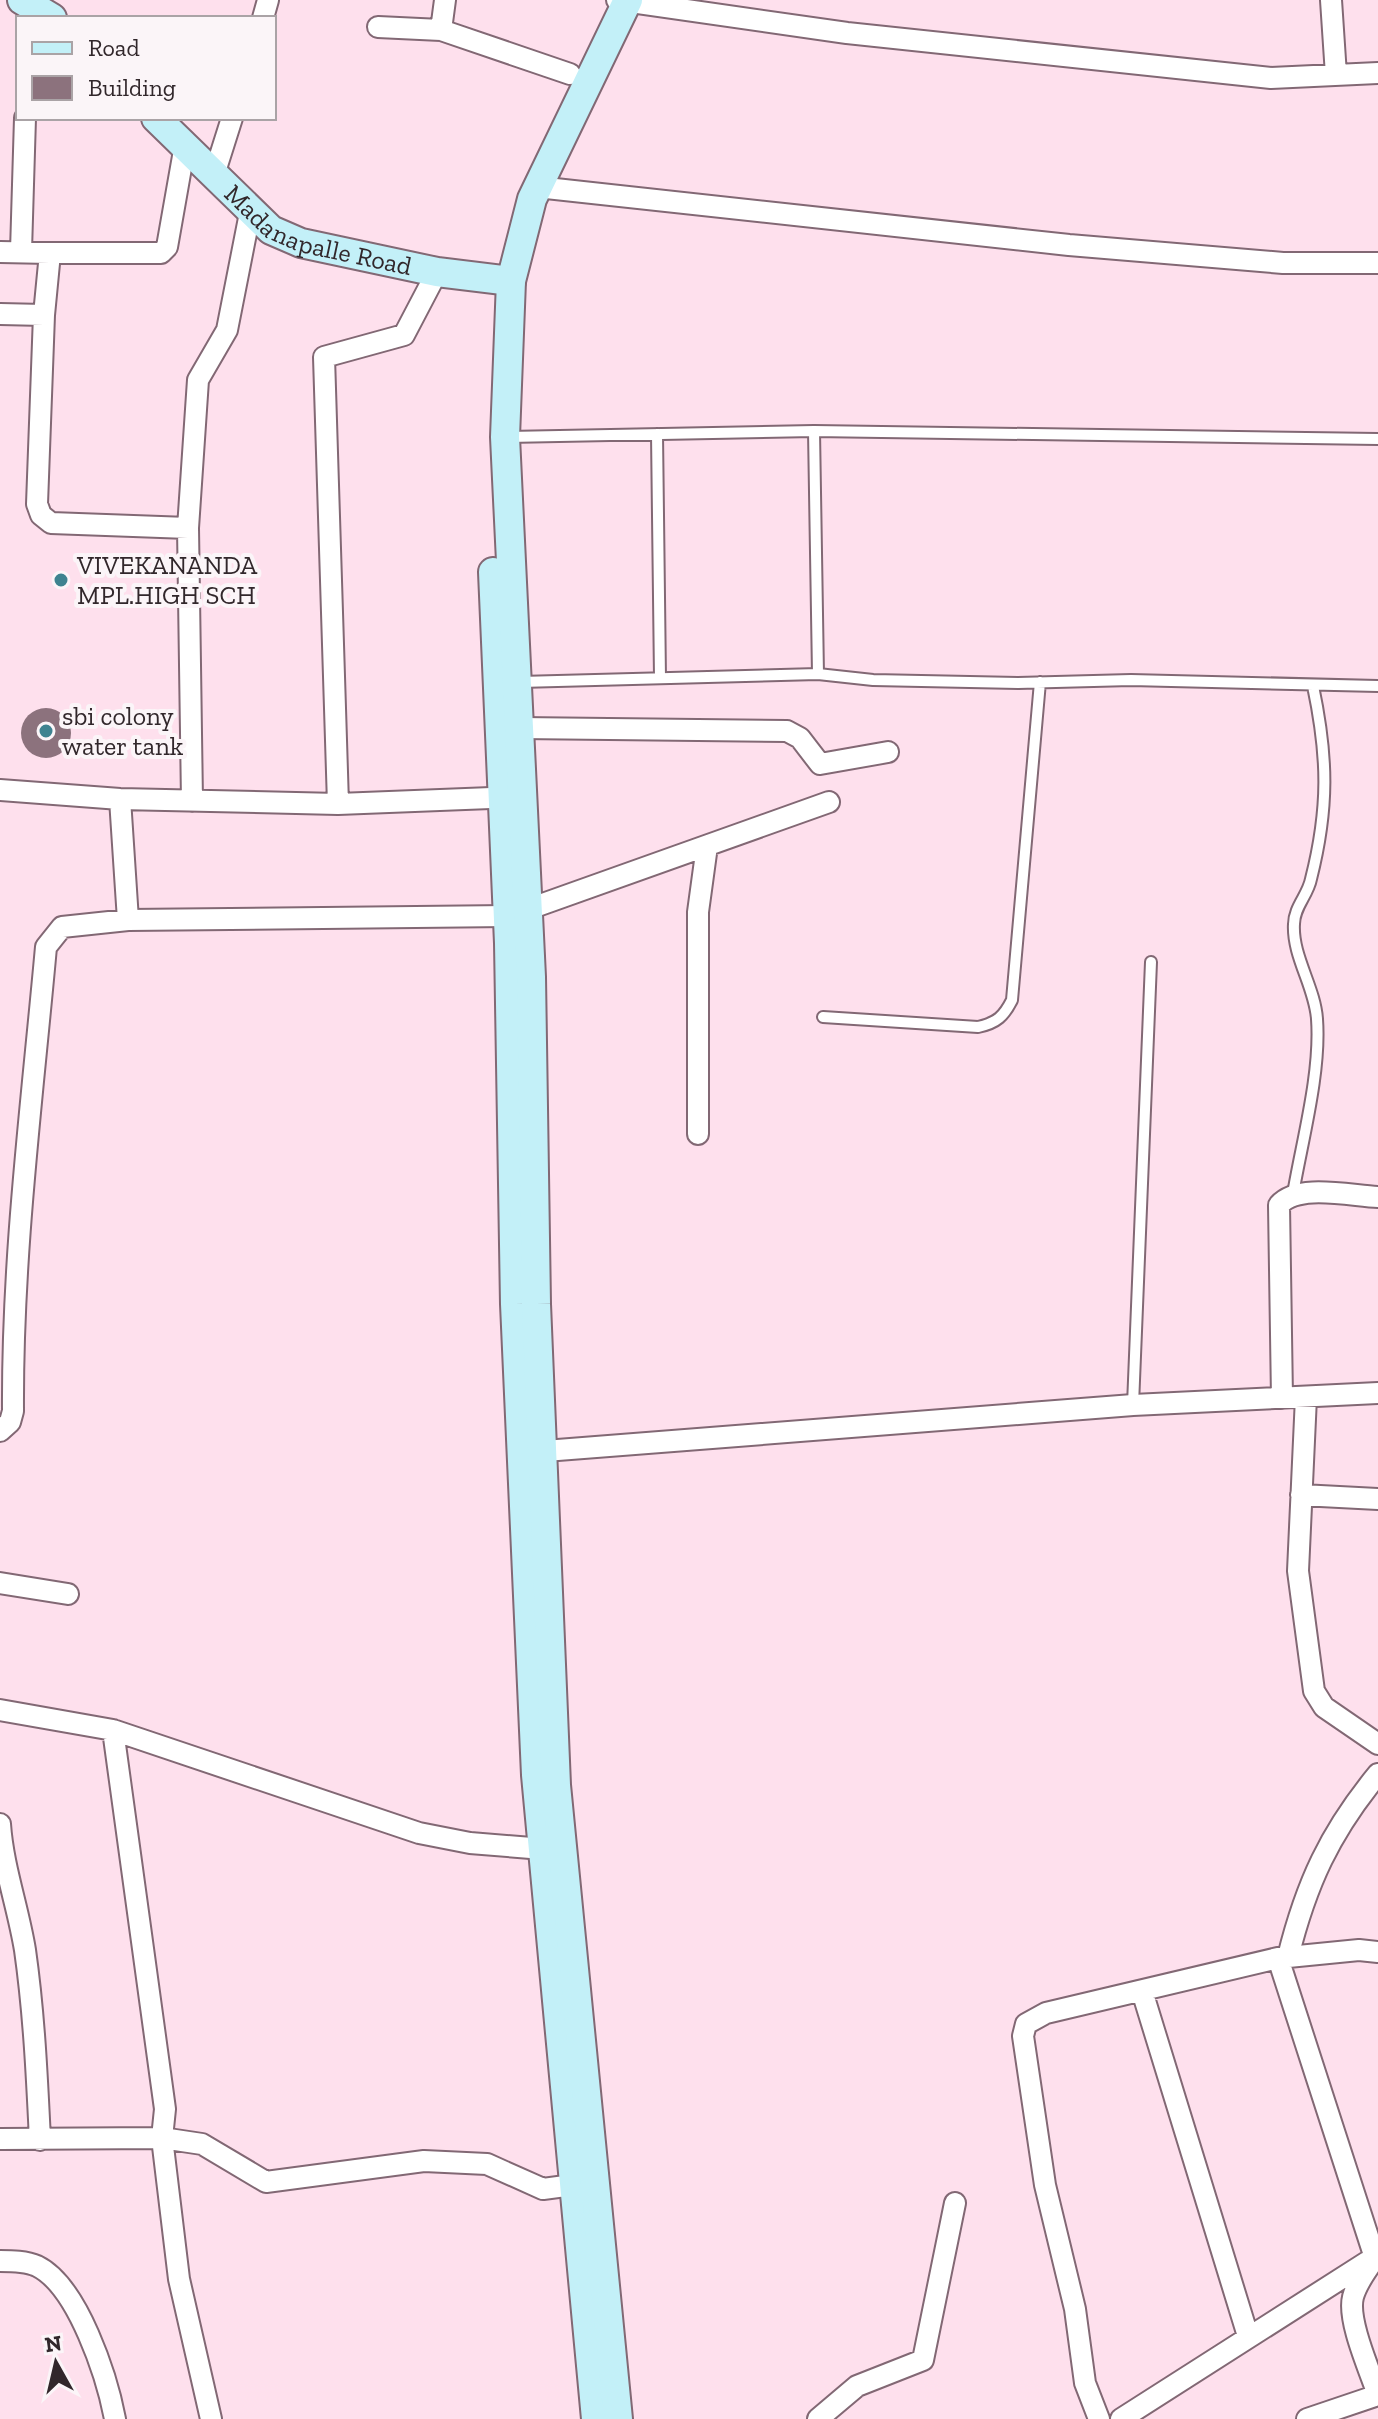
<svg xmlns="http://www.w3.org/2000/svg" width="1378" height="2419" font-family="'Zilla Slab',serif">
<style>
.building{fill:#8c727d}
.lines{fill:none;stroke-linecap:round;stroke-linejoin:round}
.lane-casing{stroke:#826874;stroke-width:14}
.street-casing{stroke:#826874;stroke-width:24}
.secondary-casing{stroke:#826874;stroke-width:32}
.lane{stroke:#fff;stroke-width:10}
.street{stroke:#fff;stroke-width:20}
.secondary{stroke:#c3f0f8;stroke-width:28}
.poi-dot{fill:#3e8390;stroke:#fbf5f8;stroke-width:3}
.labels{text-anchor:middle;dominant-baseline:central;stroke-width:8;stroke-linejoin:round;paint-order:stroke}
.street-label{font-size:26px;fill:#31272b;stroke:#fbf5f8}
.poi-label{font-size:26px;fill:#31272b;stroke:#fbf5f8;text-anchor:start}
</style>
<rect width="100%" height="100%" fill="#fee0ed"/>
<path class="building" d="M21 733a25 25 0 1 1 50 0a25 25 0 1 1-50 0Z"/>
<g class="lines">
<g class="lane-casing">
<path id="lane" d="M814,431L818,674L873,680L1018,683L1131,680L1378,686
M657,434L660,678
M507,437L814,431L1378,439
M520,682L818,674
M823,1017L978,1027C997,1023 1004,1016 1012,1000L1040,682
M1293,1194C1302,1141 1321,1073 1317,1019C1315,987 1292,956 1294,924C1294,907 1308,895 1311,879C1329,808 1328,757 1313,686
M1133,1405L1151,962"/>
</g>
<g class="street-casing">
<path id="street" d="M445,0L441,30L570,74
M617,0L847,33L1271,78L1378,73
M1331,0L1336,75
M263,18L268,0
M378,27L441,30
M214,175L232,118
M537,187L1069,245L1283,263H1378
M21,251L25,118
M0,252L50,253L44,315L37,504L41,515L51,523L188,528
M50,253H161L167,247L185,145
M0,314L44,315
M520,728L787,731L800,738L820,764L888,752
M0,790L120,799L338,804L516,797
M120,799L128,920
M192,801L188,528L198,380L227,330L250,213
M338,804L324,357L404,335L437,272
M526,910L829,802
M698,1134V912L707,846
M1306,1397L1298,1571L1314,1691L1324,1707L1378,1744
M1282,1398L1279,1205C1298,1183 1351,1196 1378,1197
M0,1431L10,1422L13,1411C12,1255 32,1102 46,947L62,927L128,920L508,916
M532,1452L1133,1405L1378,1393
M1301,1495L1378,1499
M0,1583L68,1594
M0,1710L113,1730L419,1833L470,1843L556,1850
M0,1824C3,1867 18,1907 25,1950C34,2013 37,2077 40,2140
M1288,1957C1306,1884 1330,1832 1378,1774
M1278,1958L1375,2258C1367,2270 1357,2282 1353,2297C1347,2320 1370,2371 1378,2395
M1142,1991L1248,2336
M0,2139L162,2138L165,2109L113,1730
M0,2261C12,2261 26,2261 37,2266C78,2286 107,2377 115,2419
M211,2419L179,2279L162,2138L202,2144L266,2182L424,2161L487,2164L543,2189L573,2185
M818,2419L857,2386L923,2360L955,2203
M1099,2419L1085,2383L1075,2309L1045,2185L1023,2036L1026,2024L1046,2013L1278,1958L1359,1950L1378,1952
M1121,2419L1367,2262
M1307,2419L1378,2395"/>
</g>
<g class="secondary-casing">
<g id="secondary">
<path d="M22,0L52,18"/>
<path id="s1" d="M156,118L271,230L301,243L437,272L511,281"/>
<path d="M493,572L509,943L515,1304L536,1775L596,2419"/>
<path d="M618,2419L556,1785L536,1304L531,977L505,437L511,281L532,199L628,0"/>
</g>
</g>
<use href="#lane" class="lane"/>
<use href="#street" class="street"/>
<use href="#secondary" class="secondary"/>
</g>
<g class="poi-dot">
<circle cx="61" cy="580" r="8"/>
<circle cx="46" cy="731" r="8"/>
</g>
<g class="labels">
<g class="street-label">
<text stroke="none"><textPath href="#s1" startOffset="204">Madanapalle Road</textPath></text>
</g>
<g class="poi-label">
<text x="77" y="565">VIVEKANANDA<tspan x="77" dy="30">MPL.HIGH SCH</tspan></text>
<text x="62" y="716">sbi colony<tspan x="62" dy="30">water tank</tspan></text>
</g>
</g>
<rect x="16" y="16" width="260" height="104" fill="#fbf5f8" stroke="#aaa3a6" stroke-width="2"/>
<rect x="32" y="42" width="40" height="12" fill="#c3f0f8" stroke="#aaa3a6" stroke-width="2"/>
<text x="88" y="56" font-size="24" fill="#31272b">Road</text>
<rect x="32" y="76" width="40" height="24" fill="#8c727d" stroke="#aaa3a6" stroke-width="2"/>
<text x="88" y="96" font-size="24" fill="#31272b">Building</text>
<g transform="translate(56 2363) rotate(352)" stroke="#fbf5f8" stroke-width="6" paint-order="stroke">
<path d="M0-6L14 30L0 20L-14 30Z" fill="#31272b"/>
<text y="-12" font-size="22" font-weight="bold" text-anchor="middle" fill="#31272b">N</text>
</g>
</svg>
